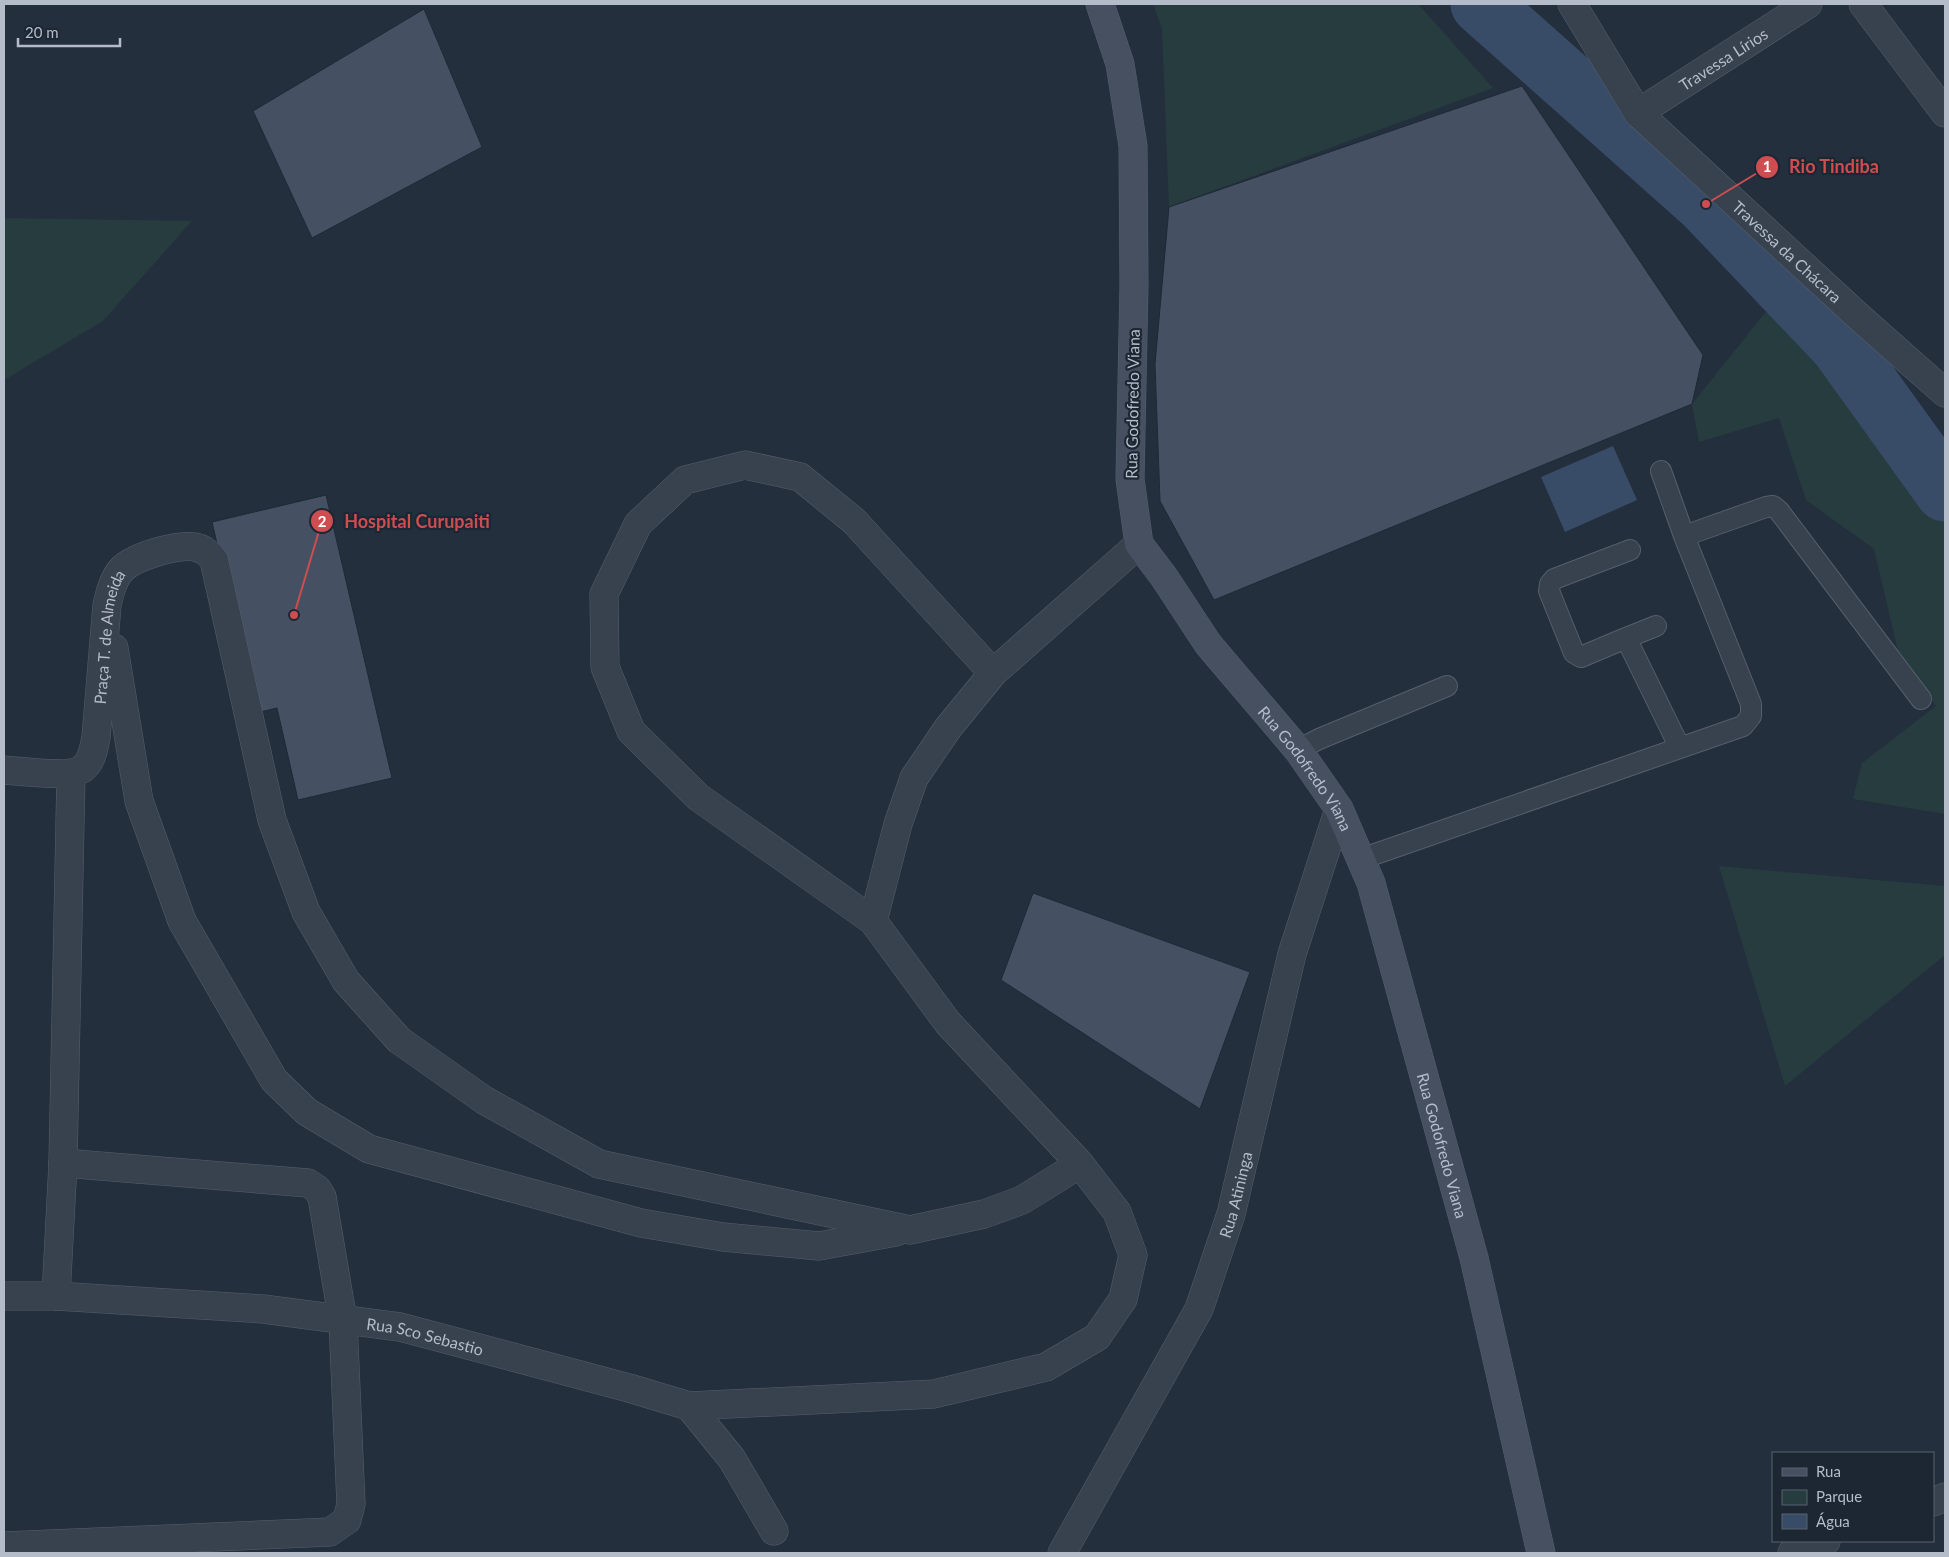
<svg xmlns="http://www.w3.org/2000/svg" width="1949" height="1557" font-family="Lato,sans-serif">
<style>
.green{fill:#263c3f}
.water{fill:#394c67}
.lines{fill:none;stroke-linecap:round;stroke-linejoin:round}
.river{stroke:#394c67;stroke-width:61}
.building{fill:#455162;stroke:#1f2835}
.service-casing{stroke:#565f6c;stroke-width:22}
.minor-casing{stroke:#565f6c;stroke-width:29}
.tertiary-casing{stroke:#565f6c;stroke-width:29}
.secondary-casing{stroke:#565f6c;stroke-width:29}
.service{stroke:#38414e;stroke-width:20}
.minor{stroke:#38414e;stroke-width:28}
.tertiary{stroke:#38414e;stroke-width:28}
.secondary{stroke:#465061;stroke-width:28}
.labels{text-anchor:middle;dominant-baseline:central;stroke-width:4.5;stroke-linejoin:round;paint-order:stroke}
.street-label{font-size:16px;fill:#b4bcc9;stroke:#1d2633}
.leader{fill:none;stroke:#ce4d50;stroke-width:2}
.callout-dot{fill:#ce4d50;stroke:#1d2633;stroke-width:2}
.mark-label{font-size:15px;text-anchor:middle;font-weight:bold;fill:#fff}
.callout-label{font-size:18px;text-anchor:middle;font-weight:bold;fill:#ce4d50;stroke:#1d2633;stroke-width:4.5;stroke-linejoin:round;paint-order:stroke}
</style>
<rect width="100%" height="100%" fill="#242f3e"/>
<path class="green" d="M1153,4H1418L1493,88L1169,207L1162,29Z
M4,218L192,221L103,321L4,380Z
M1769,308L1945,506V814L1853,799L1862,763L1936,706L1898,651L1874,549L1806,500L1779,418L1699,442L1692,404Z
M1719,866L1945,886V955L1785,1086Z"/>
<path class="water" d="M1613,446L1637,500L1565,532L1541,477Z"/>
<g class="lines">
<path class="river" d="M1481,4L1706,204L1840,345L1945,491"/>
</g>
<path class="building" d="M424,9L482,147L312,238L253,111Z
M1522,86L1703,355L1692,404L1214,600L1160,501L1155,364L1169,207Z
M326,495L392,778L298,800L277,708L256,713L212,522Z
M1033,893L1250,972L1200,1109L1001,980Z"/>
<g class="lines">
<g class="service-casing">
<path id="service" d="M1684,536L1766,507L1773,506L1779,511L1921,699
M1630,550L1554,579L1550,584L1549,591L1574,653L1581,657L1626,638L1680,748
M1626,638L1656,626
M1298,750L1319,739L1447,686
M1361,859L1743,726L1751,716V704L1684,536L1661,471"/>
</g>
<g class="minor-casing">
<g id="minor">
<path id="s1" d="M1572,4L1638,113L1859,317L1945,393"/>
<path d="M1863,4L1945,113"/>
<path id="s2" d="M1638,113L1808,4"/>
<path d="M114,648L139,801L182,921L274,1080L307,1112L369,1149L641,1223L723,1237L819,1246L896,1232"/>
<path id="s3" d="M4,770C21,771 70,778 82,769C92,762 94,748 96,737L107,605C110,592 113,579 122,569C136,556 177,544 195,547C204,549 208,553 214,560L272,820L306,912L346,981L399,1040L484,1100L599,1164L910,1230L984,1214L1022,1200L1080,1164"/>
<path d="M873,921L898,824L914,778L948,728L993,673"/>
<path id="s4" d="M4,1296H56L263,1309L400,1327L629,1388L689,1406L732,1459L774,1531"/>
<path d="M56,1296L63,1163L71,774"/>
<path d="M689,1406L934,1394L1046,1367L1097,1337L1123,1299L1133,1255L1117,1212L1080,1164L948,1023L873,921L698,797L631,731L605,667L604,594L638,524L685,480L745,465L800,477L854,521L993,673L1139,544"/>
<path d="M1933,1502L1945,1497"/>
<path d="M4,1546L330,1532L347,1520L351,1504L343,1321L322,1197L317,1189L308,1183L63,1163"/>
<path d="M1792,1553L1826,1541"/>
</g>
</g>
<g class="tertiary-casing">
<g id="tertiary">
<path id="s5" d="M1062,1553L1199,1309L1231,1214L1292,954L1339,809"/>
</g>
</g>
<g class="secondary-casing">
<g id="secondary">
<path id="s6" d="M1100,4L1120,64L1133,146L1134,285L1130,479L1139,544L1164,577L1208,644L1298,750L1339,809L1371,883L1474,1258L1541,1553"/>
</g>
</g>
<use href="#service" class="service"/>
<use href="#minor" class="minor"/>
<use href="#tertiary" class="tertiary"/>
<use href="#secondary" class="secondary"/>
</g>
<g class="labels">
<g class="street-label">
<text stroke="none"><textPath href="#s2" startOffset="101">Travessa Lírios</textPath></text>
<text stroke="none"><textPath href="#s1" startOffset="331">Travessa da Chácara</textPath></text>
<text transform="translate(1132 404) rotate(-89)">Rua Godofredo Viana</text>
<text stroke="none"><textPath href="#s3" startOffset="216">Praça T. de Almeida</textPath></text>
<text stroke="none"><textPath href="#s6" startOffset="825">Rua Godofredo Viana</textPath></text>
<text stroke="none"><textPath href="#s6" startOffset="1230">Rua Godofredo Viana</textPath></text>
<text stroke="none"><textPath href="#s5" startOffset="400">Rua Atininga</textPath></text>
<text stroke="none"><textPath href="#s4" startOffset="424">Rua Sco Sebastio</textPath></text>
</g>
</g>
<path class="leader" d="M1706 204L1767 167M294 615L322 521"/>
<g class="callout-dot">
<circle cx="1706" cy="204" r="5"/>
<circle cx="294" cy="615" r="5"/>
<circle cx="1767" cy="167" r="12"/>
<circle cx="322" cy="521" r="12"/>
</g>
<g class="mark-label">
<text x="1767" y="172">1</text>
<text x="322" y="527">2</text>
</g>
<g class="callout-label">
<text x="1834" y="173">Rio Tindiba</text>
<text x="417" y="528">Hospital Curupaiti</text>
</g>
<rect width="1949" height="1557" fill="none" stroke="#b4bcc9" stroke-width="10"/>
<rect x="1772" y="1452" width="162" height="90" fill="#1d2633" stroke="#59626f"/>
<rect x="1782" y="1468" width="25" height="8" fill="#465061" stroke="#59626f"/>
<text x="1816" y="1477" font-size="15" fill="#b4bcc9">Rua</text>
<rect x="1782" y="1490" width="25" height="15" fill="#263c3f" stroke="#59626f"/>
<text x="1816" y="1502" font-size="15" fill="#b4bcc9">Parque</text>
<rect x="1782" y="1514" width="25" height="15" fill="#394c67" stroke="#59626f"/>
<text x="1816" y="1527" font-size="15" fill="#b4bcc9">Água</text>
<path d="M18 38v8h102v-8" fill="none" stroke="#b4bcc9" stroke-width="2.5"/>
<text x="25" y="38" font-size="15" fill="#b4bcc9" stroke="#1d2633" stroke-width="4" paint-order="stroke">20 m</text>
</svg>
